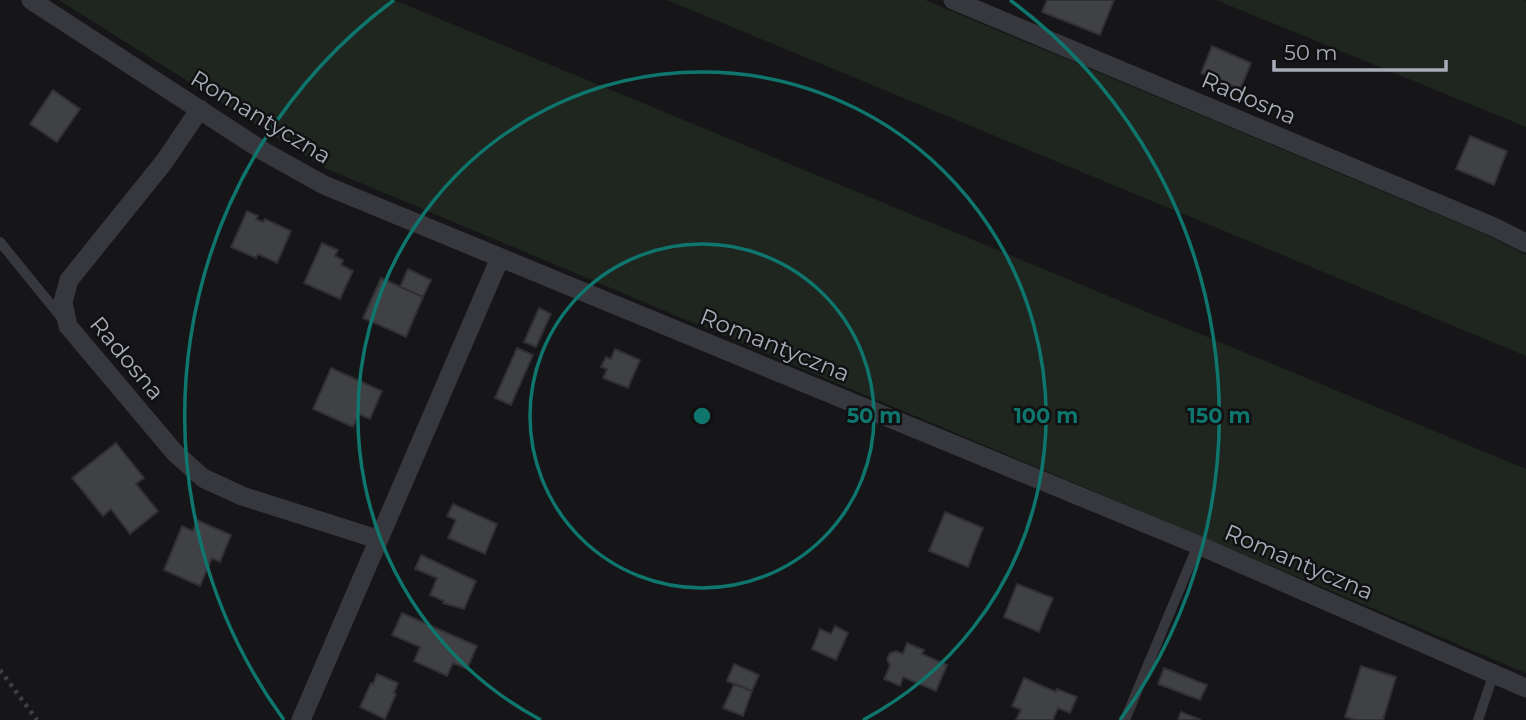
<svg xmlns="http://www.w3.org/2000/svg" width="1526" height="720" font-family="Montserrat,sans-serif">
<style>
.green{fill:#1e261f}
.building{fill:#404145;stroke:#303034;stroke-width:2}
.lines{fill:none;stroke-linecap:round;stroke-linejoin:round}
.path{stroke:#3d3f44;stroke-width:4.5;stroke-dasharray:3.5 5;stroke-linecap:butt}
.service{stroke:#37383d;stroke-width:10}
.minor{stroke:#37383d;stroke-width:19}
.ring{fill:none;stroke:#0f766e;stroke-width:3.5}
.labels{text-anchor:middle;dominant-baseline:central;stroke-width:5;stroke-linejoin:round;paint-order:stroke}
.street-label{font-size:23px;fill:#a8adb8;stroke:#111113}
.centre{fill:#0f766e;stroke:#111113;stroke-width:3.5}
.ring-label{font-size:21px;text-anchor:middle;font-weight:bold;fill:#0f766e;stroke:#111113;stroke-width:5;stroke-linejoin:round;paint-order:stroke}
</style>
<rect width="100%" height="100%" fill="#161618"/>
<path class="green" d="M59,0H394L1526,469V673L323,167Z
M667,0H925L1487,235L1526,255V356Z
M1216,0H1524L1526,1V127Z"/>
<path class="building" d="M1047,0H1114L1100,35L1042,12Z
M1212,46L1251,63L1240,90L1217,78L1216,80L1201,73Z
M53,90L80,109L57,142L30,124Z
M1470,136L1507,151L1494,185L1456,169Z
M247,211L258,216L256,219L263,222L265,219L291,231L277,263L258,254L256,258L231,247Z
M322,243L338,250L335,256L343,260L341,265L353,271L340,299L304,283Z
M408,269L431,280L423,297L400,287Z
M381,278L423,297L406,337L363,318Z
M539,308L551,314L536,347L524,342Z
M517,348L533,355L511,405L495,398Z
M615,349L640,360L628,388L603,378L607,369L601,367L606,357L611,359Z
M331,368L382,391L370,419L359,414L353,427L313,409Z
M116,443L144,478L136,484L158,511L130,534L111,509L103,516L72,478Z
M453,504L497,524L485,554L448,538L456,520L447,516Z
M945,512L983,528L968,567L929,551Z
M197,520L231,535L220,562L212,558L200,586L164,570L182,526L193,531Z
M421,555L476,581L464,609L443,603L444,601L430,595L437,578L415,569Z
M1017,584L1053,598L1039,632L1004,617Z
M402,613L477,646L467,669L453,663L447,676L414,661L420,647L392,635Z
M835,626L848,633L836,660L812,649L820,629L831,634Z
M907,643L924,650L922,654L947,665L936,691L903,677L900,686L884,679L890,666L887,659L890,653L896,651L903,654Z
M734,664L759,675L752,691L727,681Z
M1361,666L1396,677L1383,720H1356L1345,717Z
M1164,668L1207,685L1200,700L1158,684Z
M377,674L398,683L394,693L396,694L385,719L360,707L371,683L373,684Z
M1024,678L1056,692L1057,689L1077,697L1070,713L1058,708L1053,720H1016L1021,710L1012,706Z
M734,684L752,691L743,716L723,708Z
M1181,712L1201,720H1178Z"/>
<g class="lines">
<path class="path" d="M0,670L37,720"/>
<path class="service" d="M0,242L61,317
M1125,720L1198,545
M1478,720L1494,673"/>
<path class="minor" d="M31,0L263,151L324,185L1198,545L1526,688
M953,0L1494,227L1526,243
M200,109L164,162L69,280L63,302L68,326L175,453L203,478L242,496L377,539
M301,720L500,258"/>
</g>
<g class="ring">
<circle cx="702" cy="416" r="172"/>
<path d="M541 720A344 344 0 1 1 863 720"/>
<path d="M284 720A517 517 0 0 1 394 0M1010 0A517 517 0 0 1 1120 720"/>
</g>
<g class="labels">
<g class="street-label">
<text transform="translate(1249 98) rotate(23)">Radosna</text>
<text transform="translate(261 117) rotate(31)">Romantyczna</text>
<text transform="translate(775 345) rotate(22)">Romantyczna</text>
<text transform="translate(127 358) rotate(50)">Radosna</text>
<text transform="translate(1299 562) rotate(23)">Romantyczna</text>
</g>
</g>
<circle cx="702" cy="416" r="10" class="centre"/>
<g class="ring-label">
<text x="874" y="423">50 m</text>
<text x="1046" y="423">100 m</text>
<text x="1219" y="423">150 m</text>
</g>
<path d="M1274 60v10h172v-10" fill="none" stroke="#a8adb8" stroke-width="3.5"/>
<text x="1284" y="60" font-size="21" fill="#a8adb8" stroke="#111113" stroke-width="5" paint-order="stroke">50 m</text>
</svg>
